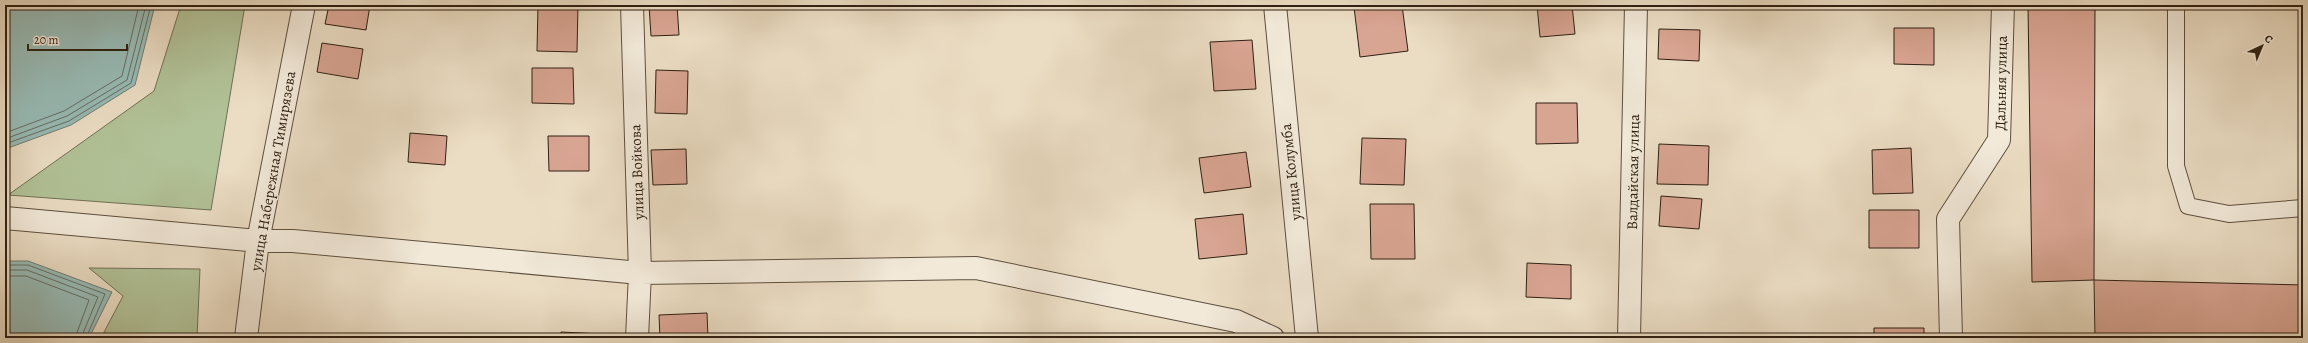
<svg xmlns="http://www.w3.org/2000/svg" width="2308" height="343" viewBox="0 0 2308 343" font-family="Alegreya,serif">
  <style>
    .green { fill: #b2c298; stroke: #707155 }
    .water { fill: #98bbb6; stroke: #6e7d74 }
    .lines { fill: none; stroke-linecap: round; stroke-linejoin: round }
    .shore { stroke: #646e64; stroke-width: 1 }
    .building { fill: #d9a593; stroke: #2f2012 }
    .lane-casing { stroke: #5e4f3e; stroke-width: 18 }
    .street-casing { stroke: #5e4f3e; stroke-width: 24 }
    .lane { stroke: #f2e9d9; stroke-width: 16 }
    .street { stroke: #f2e9d9; stroke-width: 22 }
    .labels { text-anchor: middle; dominant-baseline: central; stroke-width: 3; stroke-linejoin: round; paint-order: stroke }
    .street-label { font-size: 15px; fill: #2f2012; stroke: #f2e9d9 }
  </style>
  <rect width="100%" height="100%" fill="#ebddc4"/>
  <filter id="stains"><feTurbulence type="fractalNoise" baseFrequency=".005" numOctaves="4"/><feColorMatrix values="0 0 0 0 .2 0 0 0 0 .09 0 0 0 0 .02 0 0 0 .5 -.17"/></filter>
  <radialGradient id="worn" r=".72"><stop offset=".6" stop-color="#630" stop-opacity="0"/><stop offset="1" stop-color="#630" stop-opacity=".3"/></radialGradient>
  <path class="green" d="M181,5H245L211,210L8,195L154,91Z
    M89,268L200,269L197,338H101L123,296Z"/>
  <path class="water" d="M5,5H155L135,85L71,125L8,148L5,147Z
    M5,261H28L112,292L89,338H5Z"/>
  <g class="lines">
    <path class="shore" d="M5,133L64,111L122,76L139,5
      M5,139L67,116L127,80L146,5
      M5,144L69,121L131,83L151,5
      M5,265H28L105,294L86,338
      M5,270H27L98,297L81,338
      M5,276H26L89,300L75,338"/>
  </g>
  <path class="building" d="M329,5H370L366,30L325,24Z
    M538,5H578L577,52L537,51Z
    M649,5H677L679,35L651,36Z
    M1370,5H1402L1408,51L1360,57L1354,7Z
    M1537,5H1572L1575,34L1540,37Z
    M1654,5H1698V8L1654,7Z
    M2028,5H2095L2094,280L2032,282Z
    M1894,28H1934V65L1894,64Z
    M1659,29L1700,30L1699,61L1658,59Z
    M1252,40L1256,89L1214,91L1210,42Z
    M322,43L363,49L358,79L317,72Z
    M532,68H573L574,104L532,103Z
    M656,70L688,71L687,114L655,113Z
    M1536,103H1577L1578,143L1536,144Z
    M410,133L447,136L445,165L408,162Z
    M548,136H589V171H549Z
    M1362,138L1406,139L1404,185L1360,184Z
    M1659,144L1709,146L1708,185L1657,184Z
    M1911,148L1913,193L1873,194L1872,150Z
    M686,149L687,184L653,185L651,150Z
    M1246,152L1251,187L1204,193L1199,158Z
    M1661,196L1702,199L1699,229L1659,226Z
    M1370,204H1414L1415,259H1371Z
    M1869,210H1919V248H1869Z
    M1243,214L1247,254L1199,259L1195,219Z
    M1527,263L1571,265V299L1526,297Z
    M2094,280L2303,285V338H2095Z
    M707,313L708,338H660L659,315Z
    M1874,328H1924V338H1874Z
    M561,332L602,334V338H560Z"/>
  <g class="lines">
    <g class="lane-casing">
      <path id="lane" d="M2176,5V166L2188,206L2229,214L2303,208"/>
    </g>
    <g class="street-casing">
      <path id="street" d="M632,5L640,273L637,338
        M1275,5L1307,338
        M5,218L258,241H293L640,273L976,268L1236,321L1273,338
        M246,338L258,241L304,5
        M1629,338L1636,5
        M1951,338L1948,219L1999,140L2003,5"/>
    </g>
    <use href="#lane" class="lane"/>
    <use href="#street" class="street"/>
  </g>
  <g class="labels">
    <g class="street-label">
      <text transform="translate(2001 83) rotate(-89)">Дальняя улица</text>
      <text transform="translate(273 171) rotate(-80)">улица Набережная Тимирязева</text>
      <text transform="translate(637 172) rotate(-92)">улица Войкова</text>
      <text transform="translate(1291 172) rotate(-96)">улица Колумба</text>
      <text transform="translate(1633 172) rotate(-89)">Валдайская улица</text>
    </g>
  </g>
  <rect width="2308" height="343" fill="none" stroke="#ebddc4" stroke-width="20"/>
  <rect x="6" y="6" width="2296" height="331" fill="none" stroke="#2f2012" stroke-width="2"/>
  <rect x="10" y="10" width="2288" height="323" fill="none" stroke="#2f2012"/>
  <g transform="translate(2262 46) rotate(44)" stroke="#f2e9d9" stroke-width="3" paint-order="stroke">
  <path d="M0-3L7 15L0 10L-7 15Z" fill="#2f2012"/>
  <text y="-6" font-size="11" font-weight="bold" text-anchor="middle" fill="#2f2012">С</text>
  </g>
  <path d="M28 44v6h99v-6" fill="none" stroke="#2f2012" stroke-width="2"/>
  <text x="34" y="44" font-size="12" fill="#2f2012" stroke="#f2e9d9" stroke-width="3" paint-order="stroke">20 m</text>
  <rect width="100%" height="100%" filter="url(#stains)"/>
  <rect width="100%" height="100%" fill="url(#worn)"/>
</svg>
